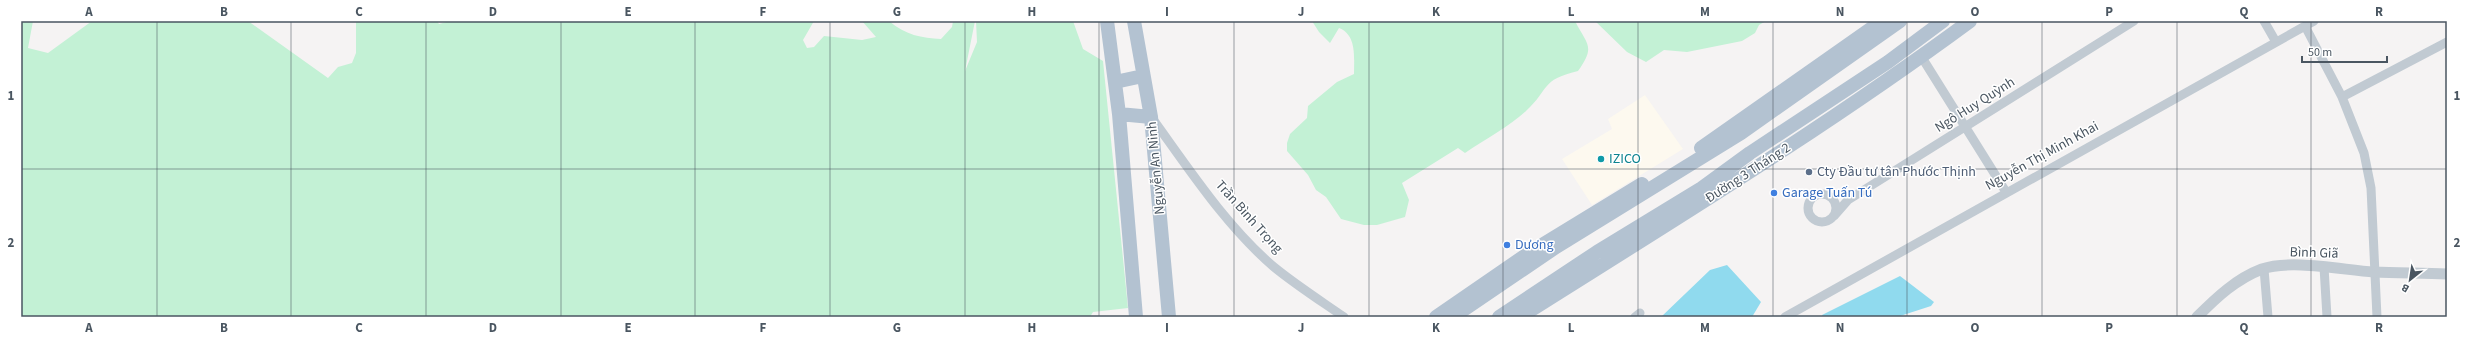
<svg xmlns="http://www.w3.org/2000/svg" width="2468" height="338" viewBox="0 0 2468 338" font-family="'Source Sans 3',sans-serif">
  <style>
    .commercial { fill: #fdf9ef }
    .green { fill: #c3f1d5 }
    .water { fill: #90daee }
    .lines { fill: none; stroke-linecap: round; stroke-linejoin: round }
    .minor { stroke: #c1cad2; stroke-width: 9 }
    .tertiary { stroke: #c1cad2; stroke-width: 11 }
    .primary { stroke: #b3c2d1; stroke-width: 14 }
    .grid { fill: none; stroke: #4a5661; stroke-width: 1; stroke-opacity: 0.55 }
    .culture-dot { fill: #0f9aa8; stroke: #fff; stroke-width: 1.5 }
    .service-dot { fill: #5c6f8a; stroke: #fff; stroke-width: 1.5 }
    .shop-dot { fill: #3f7fe0; stroke: #fff; stroke-width: 1.5 }
    .labels { text-anchor: middle; dominant-baseline: central; stroke-width: 3; stroke-linejoin: round; paint-order: stroke }
    .street-label { font-size: 14px; fill: #4a5661; stroke: #fff }
    .culture-label { font-size: 14px; fill: #0d838f; stroke: #fff; text-anchor: start }
    .service-label { font-size: 14px; fill: #4e5e75; stroke: #fff; text-anchor: start }
    .shop-label { font-size: 14px; fill: #366cbe; stroke: #fff; text-anchor: start }
    .neatline { fill: none; stroke: #4a5661; stroke-width: 1.5 }
    .grid-label { font-size: 13px; text-anchor: middle; font-weight: bold; fill: #4a5661 }
  </style>
  <rect width="100%" height="100%" fill="#f5f3f3"/>
  <path class="commercial" d="M1645,95L1683,149L1592,205L1562,159L1612,129L1608,119Z"/>
  <path class="green" d="M21,21H33L28,48L48,53L92,21H248L328,78L338,67L352,63L356,53V21H437L439,24L450,21H814L803,40L807,48L814,47L824,36L862,40L876,37L862,21H889C905,35 922,38 941,39L952,27L953,21H975L965,71L977,42L976,21H1073L1083,49L1103,61L1128,308L1093,312L1090,317H21Z
    M1312,21H1575C1587,45 1596,46 1578,71C1540,80 1550,89 1526,111C1510,126 1484,140 1465,153L1458,148L1402,183L1409,200L1405,217L1377,225H1364L1341,219L1326,197L1316,190L1308,175L1287,151V143L1290,134L1307,118L1308,106L1337,82L1354,74C1354,57 1357,35 1339,28L1330,43L1319,32Z
    M1595,21H1766L1759,25L1755,33L1742,41L1687,52L1664,50L1646,62L1627,52Z"/>
  <path class="water" d="M1727,265L1761,302L1752,317H1661L1710,270Z
    M1900,276L1934,302L1931,306L1897,317H1823L1822,315Z"/>
  <g class="lines">
    <path class="minor" d="M2264,21L2276,42
      M2305,26L2342,97L2364,153L2371,188L2377,317
      M1921,56L2006,192
      M2342,97L2447,42
      M1152,118C1189,169 1226,226 1274,267C1296,285 1321,301 1344,317
      M1808 208a14 14 0 1 1 28 0a14 14 0 1 1-28 0Z
      M1834,216L1848,200L2134,21
      M2324,267L2327,317
      M2264,269L2268,317
      M1635,317L1640,313
      M1785,317L2314,21"/>
    <path class="tertiary" d="M2197,317C2217,297 2236,279 2262,269C2291,259 2343,270 2374,272C2398,273 2423,273 2447,274"/>
    <path class="primary" d="M1107,21L1119,114L1136,317
      M1134,21L1151,117L1169,317
      M1115,82L1143,76
      M1119,114L1151,117
      M1701,148L1882,21
      M1436,317L1529,253L1642,184
      M1453,317L1556,247L1741,133L1900,21
      M1499,317L1597,252L1702,188L1750,153L1888,62L1943,21
      M1520,317C1672,221 1825,128 1970,21"/>
  </g>
  <path class="grid" d="M157,21V317M291,21V317M426,21V317M561,21V317M695,21V317M830,21V317M965,21V317M1099,21V317M1234,21V317M1369,21V317M1503,21V317M1638,21V317M1773,21V317M1907,21V317M2042,21V317M2177,21V317M2311,21V317M21,169H2447"/>
  <circle class="culture-dot" cx="1601" cy="159" r="4"/>
  <circle class="service-dot" cx="1809" cy="172" r="4"/>
  <g class="shop-dot">
    <circle cx="1774" cy="193" r="4"/>
    <circle cx="1507" cy="245" r="4"/>
  </g>
  <g class="labels">
    <g class="street-label">
      <text transform="translate(1975 105) rotate(-32)">Ngô Huy Quỳnh</text>
      <text transform="translate(2042 156) rotate(-29)">Nguyễn Thị Minh Khai</text>
      <text transform="translate(1156 168) rotate(-95)">Nguyễn An Ninh</text>
      <text transform="translate(1748 173) rotate(-33)">Đường 3 Tháng 2</text>
      <text transform="translate(1249 217) rotate(48)">Trần Bình Trọng</text>
      <text transform="translate(2314 253) rotate(2)">Bình Giã</text>
    </g>
    <g class="culture-label">
      <text x="1609" y="159">IZICO</text>
    </g>
    <g class="service-label">
      <text x="1817" y="172">Cty Đầu tư tân Phước Thịnh</text>
    </g>
    <g class="shop-label">
      <text x="1782" y="193">Garage Tuấn Tú</text>
      <text x="1515" y="245">Dương</text>
    </g>
  </g>
  <rect width="2468" height="338" fill="none" stroke="#ffffff" stroke-width="44"/>
  <g transform="translate(2410 280) rotate(210)" stroke="#ffffff" stroke-width="3" paint-order="stroke">
  <path d="M0-3L7 15L0 10L-7 15Z" fill="#4a5661"/>
  <text y="-6" font-size="11" font-weight="bold" text-anchor="middle" fill="#4a5661">B</text>
  </g>
  <path d="M2302 56v6h85v-6" fill="none" stroke="#4a5661" stroke-width="2"/>
  <text x="2308" y="56" font-size="12" fill="#4a5661" stroke="#ffffff" stroke-width="3" paint-order="stroke">50 m</text>
  <rect x="22" y="22" width="2424" height="294" class="neatline"/>
  <g class="grid-label">
    <text x="89" y="16">A</text>
    <text x="224" y="16">B</text>
    <text x="359" y="16">C</text>
    <text x="493" y="16">D</text>
    <text x="628" y="16">E</text>
    <text x="763" y="16">F</text>
    <text x="897" y="16">G</text>
    <text x="1032" y="16">H</text>
    <text x="1167" y="16">I</text>
    <text x="1301" y="16">J</text>
    <text x="1436" y="16">K</text>
    <text x="1571" y="16">L</text>
    <text x="1705" y="16">M</text>
    <text x="1840" y="16">N</text>
    <text x="1975" y="16">O</text>
    <text x="2109" y="16">P</text>
    <text x="2244" y="16">Q</text>
    <text x="2379" y="16">R</text>
    <text x="11" y="100">1</text>
    <text x="2457" y="100">1</text>
    <text x="11" y="247">2</text>
    <text x="2457" y="247">2</text>
    <text x="89" y="332">A</text>
    <text x="224" y="332">B</text>
    <text x="359" y="332">C</text>
    <text x="493" y="332">D</text>
    <text x="628" y="332">E</text>
    <text x="763" y="332">F</text>
    <text x="897" y="332">G</text>
    <text x="1032" y="332">H</text>
    <text x="1167" y="332">I</text>
    <text x="1301" y="332">J</text>
    <text x="1436" y="332">K</text>
    <text x="1571" y="332">L</text>
    <text x="1705" y="332">M</text>
    <text x="1840" y="332">N</text>
    <text x="1975" y="332">O</text>
    <text x="2109" y="332">P</text>
    <text x="2244" y="332">Q</text>
    <text x="2379" y="332">R</text>
  </g>
</svg>
